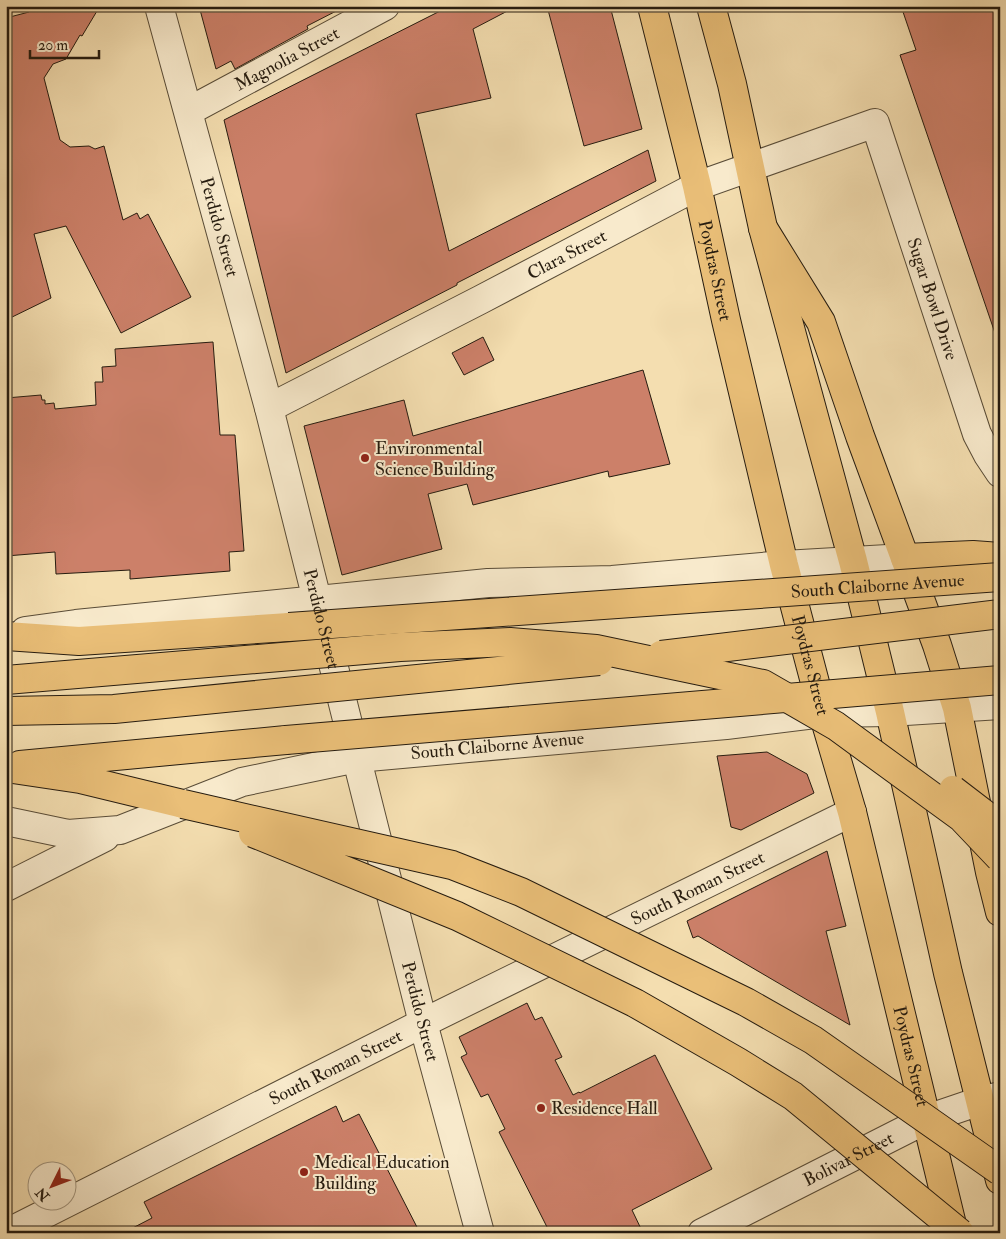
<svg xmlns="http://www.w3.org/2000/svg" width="1006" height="1239" viewBox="0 0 1006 1239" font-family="'IM FELL Double Pica',serif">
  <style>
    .building { fill: #cc8069; stroke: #251b0f }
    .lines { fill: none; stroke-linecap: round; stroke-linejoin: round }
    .minor-casing { stroke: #594c37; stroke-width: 30 }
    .major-casing { stroke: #251b0f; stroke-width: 30 }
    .highway-casing { stroke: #251b0f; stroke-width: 30 }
    .minor { stroke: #f8eacc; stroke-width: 28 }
    .major { stroke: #eabf78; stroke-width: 28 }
    .highway { stroke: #eabf78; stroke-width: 28 }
    .major-bridge-casing { stroke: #251b0f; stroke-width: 30; stroke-linecap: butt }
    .highway-bridge-casing { stroke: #251b0f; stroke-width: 30; stroke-linecap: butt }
    .major-bridge { stroke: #eabf78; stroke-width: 28 }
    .highway-bridge { stroke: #eabf78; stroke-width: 28 }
    .poi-dot { fill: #8f2418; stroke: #f8eacc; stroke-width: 2 }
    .labels { text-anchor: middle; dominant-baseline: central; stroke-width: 4; stroke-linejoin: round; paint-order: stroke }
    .street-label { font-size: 18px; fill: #251b0f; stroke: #f8eacc }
    .poi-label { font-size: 18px; fill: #251b0f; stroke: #f8eacc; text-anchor: start }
  </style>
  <rect width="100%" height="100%" fill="#f4deb0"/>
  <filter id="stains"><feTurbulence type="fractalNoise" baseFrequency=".004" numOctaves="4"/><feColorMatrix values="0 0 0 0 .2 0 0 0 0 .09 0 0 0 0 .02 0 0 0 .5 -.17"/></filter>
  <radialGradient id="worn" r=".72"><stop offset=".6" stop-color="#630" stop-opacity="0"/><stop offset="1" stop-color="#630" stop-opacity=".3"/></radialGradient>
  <path class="building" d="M26,6H100L82,36L80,35L66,59L53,64L44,78L60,140L70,147L89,146L95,149L104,146L123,220L137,213L140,219L148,214L191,297L121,333L66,226L34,234L51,298L6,320V18L29,12Z
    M199,6H346L307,26L308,29L235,69L231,61L216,69Z
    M450,6H517L473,29L491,98L416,114L449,251L648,150L656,181L457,283V285L286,373L224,120Z
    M547,6H610L642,129L584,146Z
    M901,6H1000V339H997L900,55L916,50Z
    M483,337L494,360L464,375L452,353Z
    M213,342L220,435H235L244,551L229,552L230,571L130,579V570L56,574L55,552L6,556V398L41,395L42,400H45V404L54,403L55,409L96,405L95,382H103L102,367L116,366L115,349Z
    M643,370L670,464L609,477L608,471L473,505L467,484L428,494L442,549L342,575L304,426L404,400L413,436Z
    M767,752L807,774L814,793L741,830L731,827L717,756Z
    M827,851L846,926L826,931L850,1025L698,936L693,938L687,921Z
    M527,1003L535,1020L542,1017L562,1057L555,1060L573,1095L579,1092L580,1093L655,1055L712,1169L632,1210L643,1233H550L499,1132L505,1129L488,1094L481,1097L461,1057L467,1054L459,1037Z
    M336,1106L343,1122L359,1114L420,1233H123L152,1218L144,1202Z"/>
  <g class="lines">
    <g class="minor-casing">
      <g id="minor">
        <path id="s1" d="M159,6L269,408L423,1023L480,1233"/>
        <path id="s2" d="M189,111L385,6"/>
        <path id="s3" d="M269,408L480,300L697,186L875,123L977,434L988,455L1000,473"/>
        <path d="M25,631L76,624L488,583L612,580L784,565L905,558"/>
        <path id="s4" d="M6,821L68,834L120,830L242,782L357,758L726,725L823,713L890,712L1000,705"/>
        <path d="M6,887L105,837"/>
        <path id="s5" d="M7,1233L423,1023L852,812"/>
        <path id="s6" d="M702,1233L927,1119L980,1101L1000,1096"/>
      </g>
    </g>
    <g class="major-casing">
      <g id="major">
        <path id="s7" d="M652,6L697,186L726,320L784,565L823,713L852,812L954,1233"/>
        <path d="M711,6L732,84L763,228L853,561L890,712L948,973L1000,1180"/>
        <path d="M905,558L973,555L1000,557"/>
        <path d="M6,636L79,641L289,627"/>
        <path d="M20,765L286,740"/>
      </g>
    </g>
    <g class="highway-casing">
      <path id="highway" d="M763,228L821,322L860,436L937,645L957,708L990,872L1000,912
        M6,768L80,779L183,804"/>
    </g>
    <use href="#minor" class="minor"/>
    <use href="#major" class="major"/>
    <use href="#highway" class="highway"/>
    <g class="major-bridge-casing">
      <g id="major-bridge">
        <path id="s8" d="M289,627L1000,577"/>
        <path d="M286,740L1000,680"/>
      </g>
    </g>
    <g class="highway-bridge-casing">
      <path id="highway-bridge" d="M661,655L1000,614
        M6,680L400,647L510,642L596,649L763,684L836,726L962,818L1000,858
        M6,711L114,709L599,661
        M953,790L1000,826
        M183,804L452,865L521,892L746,1002L813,1040L1000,1171
        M253,833L457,916L635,1003L738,1062L793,1096L960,1233"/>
    </g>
    <use href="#major-bridge" class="major-bridge"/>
    <use href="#highway-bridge" class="highway-bridge"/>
  </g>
  <g class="poi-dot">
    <circle cx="365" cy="458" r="5"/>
    <circle cx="541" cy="1108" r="5"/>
    <circle cx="304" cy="1172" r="5"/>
  </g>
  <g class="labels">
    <g class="street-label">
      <text stroke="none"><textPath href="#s2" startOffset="111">Magnolia Street</textPath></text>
      <text stroke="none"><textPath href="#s1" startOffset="229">Perdido Street</textPath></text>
      <text stroke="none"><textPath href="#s3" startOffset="335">Clara Street</textPath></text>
      <text stroke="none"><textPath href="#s7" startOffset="272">Poydras Street</textPath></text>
      <text stroke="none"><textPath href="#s3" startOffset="856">Sugar Bowl Drive</textPath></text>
      <text stroke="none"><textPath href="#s8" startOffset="590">South Claiborne Avenue</textPath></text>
      <text stroke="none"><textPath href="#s1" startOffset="634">Perdido Street</textPath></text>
      <text stroke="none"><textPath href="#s7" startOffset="678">Poydras Street</textPath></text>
      <text stroke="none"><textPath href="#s4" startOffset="505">South Claiborne Avenue</textPath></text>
      <text stroke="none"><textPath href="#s5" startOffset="772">South Roman Street</textPath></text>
      <text stroke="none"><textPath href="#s1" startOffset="1039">Perdido Street</textPath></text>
      <text stroke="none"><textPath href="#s7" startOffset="1082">Poydras Street</textPath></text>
      <text stroke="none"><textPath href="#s5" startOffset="368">South Roman Street</textPath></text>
      <text stroke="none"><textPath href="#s6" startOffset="164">Bolivar Street</textPath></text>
    </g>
    <g class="poi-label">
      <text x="375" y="448">Environmental<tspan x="375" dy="21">Science Building</tspan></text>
      <text x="551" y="1108">Residence Hall</text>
      <text x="314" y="1162">Medical Education<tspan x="314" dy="21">Building</tspan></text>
    </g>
  </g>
  <rect width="1006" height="1239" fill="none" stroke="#f4deb0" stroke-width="25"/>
  <rect x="8" y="8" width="991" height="1224" fill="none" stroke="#251b0f" stroke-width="2.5"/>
  <rect x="12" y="12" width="981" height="1214" fill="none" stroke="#251b0f"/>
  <g transform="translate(52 1186) rotate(228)"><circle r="24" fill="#f8eacc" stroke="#a49780"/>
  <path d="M0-4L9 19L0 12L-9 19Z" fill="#8f2418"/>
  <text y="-8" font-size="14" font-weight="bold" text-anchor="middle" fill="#251b0f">N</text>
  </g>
  <path d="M30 50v8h69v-8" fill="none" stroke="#251b0f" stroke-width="2.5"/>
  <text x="38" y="50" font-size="15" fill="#251b0f" stroke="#f8eacc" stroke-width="4" paint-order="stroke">20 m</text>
  <rect width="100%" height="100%" filter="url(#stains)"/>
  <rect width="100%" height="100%" fill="url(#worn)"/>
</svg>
